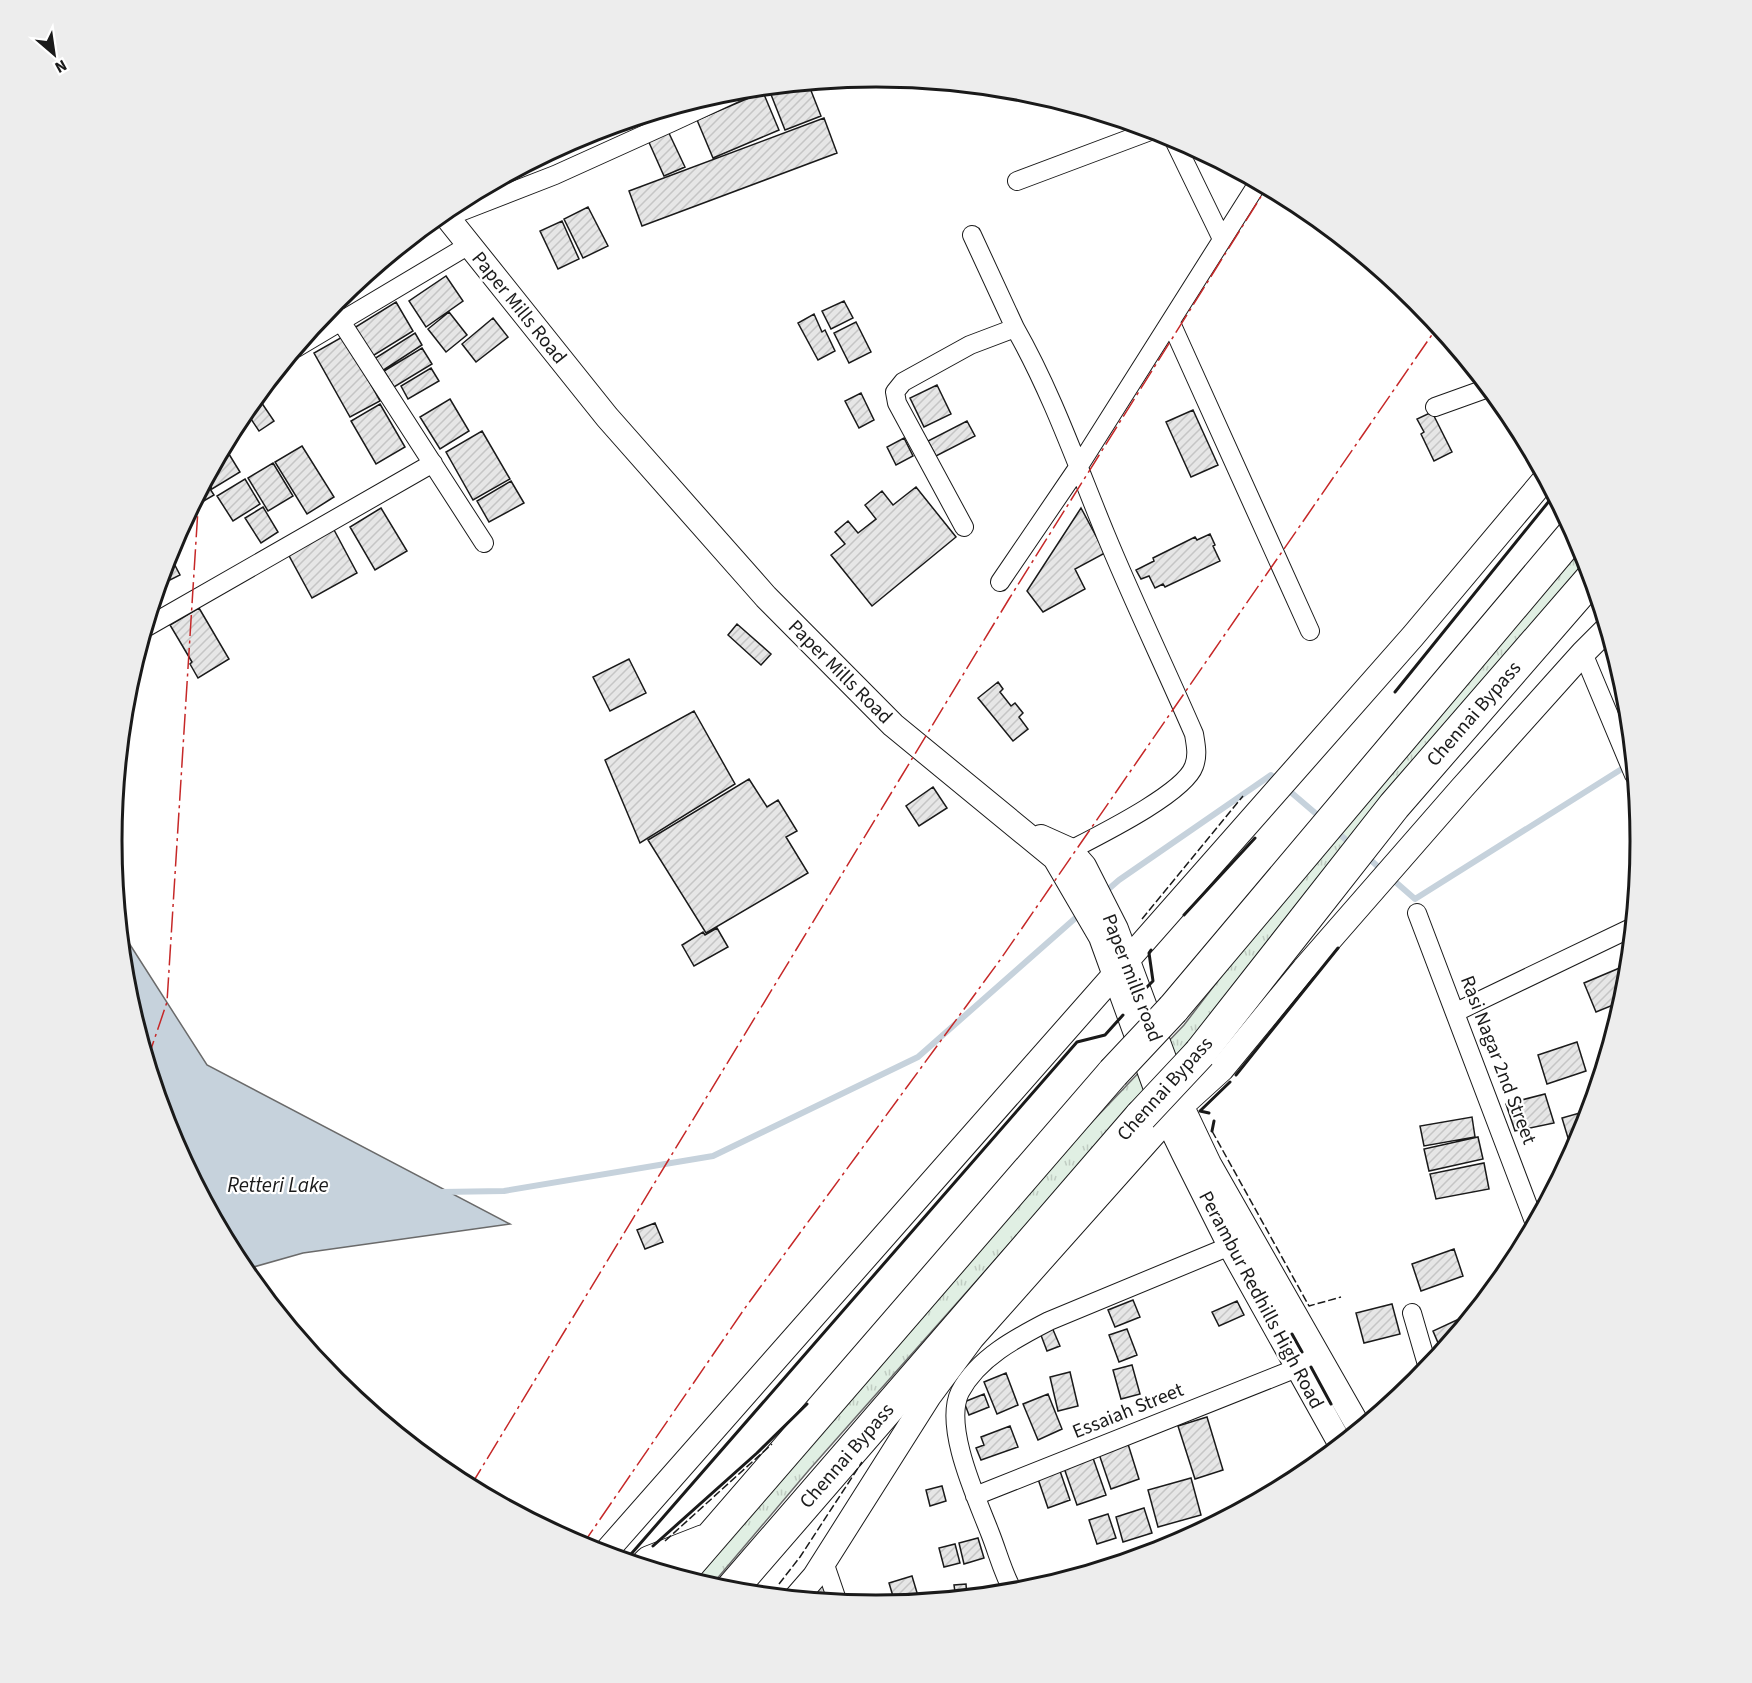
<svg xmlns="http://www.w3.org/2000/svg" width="1752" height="1683" viewBox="0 0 1752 1683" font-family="'Source Sans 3',sans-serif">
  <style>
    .grass { fill: url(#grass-tufts); stroke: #6a6a6a; stroke-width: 1.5 }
    .water { fill: #c6d2dc; stroke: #6a6a6a; stroke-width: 1.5 }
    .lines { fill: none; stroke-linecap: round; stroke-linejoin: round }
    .stream { stroke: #c6d2dc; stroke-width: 6 }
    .building { fill: url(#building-hatch); stroke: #1a1a1a; stroke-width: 1.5 }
    .street-casing { stroke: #1a1a1a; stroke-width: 20 }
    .secondary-casing { stroke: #1a1a1a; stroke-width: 26 }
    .highway-casing { stroke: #1a1a1a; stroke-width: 34 }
    .street { stroke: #fff; stroke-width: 18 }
    .secondary { stroke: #fff; stroke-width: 24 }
    .highway { stroke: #fff; stroke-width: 32 }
    .highway-bridge-casing { stroke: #1a1a1a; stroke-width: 34; stroke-linecap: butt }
    .highway-bridge { stroke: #fff; stroke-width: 32 }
    .fence { stroke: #1a1a1a; stroke-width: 1.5; stroke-dasharray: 8 3; stroke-linecap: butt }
    .wall { stroke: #1a1a1a; stroke-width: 3 }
    .power { stroke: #c62828; stroke-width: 1.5; stroke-dasharray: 21 4.5 3 4.5; stroke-linecap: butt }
    .labels { text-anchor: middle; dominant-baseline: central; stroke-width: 4.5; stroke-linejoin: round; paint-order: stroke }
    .street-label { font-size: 20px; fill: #1a1a1a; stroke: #fff }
    .water-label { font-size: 21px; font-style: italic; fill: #1a1a1a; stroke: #fff }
    .rim { fill: none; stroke: #1a1a1a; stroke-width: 3 }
  </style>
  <defs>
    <pattern id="grass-tufts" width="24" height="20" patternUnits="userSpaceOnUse" patternTransform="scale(1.5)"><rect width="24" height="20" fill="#e0efe3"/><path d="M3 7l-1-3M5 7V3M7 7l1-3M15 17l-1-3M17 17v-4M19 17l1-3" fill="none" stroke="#c0ccc2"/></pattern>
    <pattern id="building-hatch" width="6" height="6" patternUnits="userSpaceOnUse" patternTransform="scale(1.5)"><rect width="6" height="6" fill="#e6e6e6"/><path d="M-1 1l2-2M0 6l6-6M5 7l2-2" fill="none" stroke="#c5c5c5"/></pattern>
  </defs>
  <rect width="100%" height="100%" fill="#fff"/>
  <path class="grass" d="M1578,540L1588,567L1196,1033L809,1470L710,1587L694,1582L797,1460L934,1304L1031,1186L1184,1025L1327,838Z"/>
  <path class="water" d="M120,929L207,1065L510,1224L303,1253L243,1270L169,1134L126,990Z"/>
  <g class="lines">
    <path class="stream" d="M1286,788L1321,818
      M1336,831L1353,846
      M1366,856L1383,871
      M1391,878L1415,899L1628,765
      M1104,893L1119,880L1271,775L1278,781
      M441,1192L504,1191L713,1156L918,1057L1080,914"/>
  </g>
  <path class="building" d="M808,83L821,116L785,130L768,87Z
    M763,92L779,130L713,158L697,120Z
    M824,118L837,153L642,226L629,191Z
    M667,129L685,167L664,176L647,138Z
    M588,207L608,246L583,258L564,219Z
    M562,221L579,259L558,269L540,231Z
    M446,276L463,301L426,327L409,301Z
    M844,301L853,318L831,329L822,311Z
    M396,302L413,331L371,357L354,328Z
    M449,312L467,335L446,352L428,329Z
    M814,314L822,332L825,330L835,351L818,360L798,323Z
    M493,318L508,337L476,362L462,344Z
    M856,322L871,352L849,363L834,333Z
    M415,333L422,345L382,371L374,359Z
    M344,336L380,401L350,417L314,353Z
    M422,348L432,364L394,387L384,371Z
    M431,368L439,381L408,399L401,386Z
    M937,385L951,414L924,427L910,398Z
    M861,393L874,420L859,428L845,401Z
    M257,396L274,421L259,431L245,410Z
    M450,399L469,431L440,449L420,417Z
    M380,404L405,447L376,464L351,421Z
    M1193,410L1218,465L1191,477L1166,422Z
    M1432,412L1452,452L1434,461L1421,434L1424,432L1417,419Z
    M967,421L975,436L936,456L928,441Z
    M482,431L510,479L473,500L446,452Z
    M904,438L913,456L896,465L887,447Z
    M224,446L240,472L212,489L206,480Z
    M302,446L334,497L307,514L275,462Z
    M273,463L293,496L268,511L248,478Z
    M245,479L260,504L233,521L217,496Z
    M205,481L214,495L190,509Z
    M511,481L524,503L489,522L477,501Z
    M916,487L956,537L872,606L831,555L845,544L835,532L848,521L858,533L876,519L865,505L882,491L893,505Z
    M263,507L278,532L261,543L245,518Z
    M381,508L407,551L375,570L350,527Z
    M1081,508L1105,553L1075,569L1085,589L1043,612L1027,591Z
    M333,528L357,573L312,598L287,552Z
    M1210,534L1215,545L1213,546L1220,561L1165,587L1163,584L1155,588L1149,576L1141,579L1136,570L1154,561L1153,558L1195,537L1197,540Z
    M169,554L180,575L162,584L160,580L167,556Z
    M199,608L229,659L198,678L190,664L192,662L170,625Z
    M737,624L771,654L761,665L728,635Z
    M629,659L646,693L610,711L593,677Z
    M998,682L1003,689L1000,692L1011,706L1015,703L1023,713L1019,717L1028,729L1013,741L978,698Z
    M694,711L735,784L640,843L605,760Z
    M749,779L767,807L778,800L797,831L786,837L808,873L706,933L648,840Z
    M933,787L947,808L919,826L906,806Z
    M717,928L728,947L694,966L682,945L703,932L705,935Z
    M1629,964L1626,991L1623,1001L1596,1012L1584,983Z
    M1577,1042L1586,1071L1547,1084L1538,1055Z
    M1545,1094L1554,1123L1515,1131L1506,1104Z
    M1590,1110L1583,1135L1576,1147L1571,1148L1562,1118Z
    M1472,1117L1475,1137L1424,1146L1420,1126Z
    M1478,1137L1483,1159L1429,1171L1424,1149Z
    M1484,1163L1489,1189L1436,1199L1430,1174Z
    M655,1223L663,1242L645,1249L637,1230Z
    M1454,1249L1463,1276L1421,1291L1412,1264Z
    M1133,1300L1140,1317L1115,1327L1108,1310Z
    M1237,1301L1244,1315L1219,1326L1212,1312Z
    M1392,1304L1400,1334L1364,1343L1356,1313Z
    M1474,1312H1475L1442,1352L1433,1331Z
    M1051,1325L1060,1346L1047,1351L1039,1330Z
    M1127,1329L1137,1355L1119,1362L1109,1335Z
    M1132,1365L1140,1394L1121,1399L1113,1370Z
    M1070,1372L1078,1406L1058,1411L1050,1377Z
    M1006,1373L1018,1405L997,1414L984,1382Z
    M984,1394L989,1407L969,1415L964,1402Z
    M1048,1394L1062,1429L1038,1440L1023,1404Z
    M1207,1417L1223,1470L1195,1479L1178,1426Z
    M1010,1426L1018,1447L981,1460L976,1448L984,1445L981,1437Z
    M1128,1444L1139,1479L1111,1489L1099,1454Z
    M1093,1458L1106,1495L1077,1505L1064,1468Z
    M1060,1471L1070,1500L1048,1508L1038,1479Z
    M1191,1478L1201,1515L1158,1527L1148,1490Z
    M942,1486L946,1501L930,1506L926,1490Z
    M1144,1508L1152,1533L1123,1542L1116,1517Z
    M1108,1514L1116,1538L1097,1544L1089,1520Z
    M978,1538L984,1558L964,1564L959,1543Z
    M955,1544L960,1563L944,1567L939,1548Z
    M912,1576L918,1596L895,1603L889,1583Z
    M825,1578L832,1597L821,1601H816L810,1584Z
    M966,1584L967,1598L956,1599L954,1585Z"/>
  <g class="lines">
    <g class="street-casing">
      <path id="street" d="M664,110L670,123L741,90
        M1172,136L1222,239
        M1017,181L1153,130
        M447,217L555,175L670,123
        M972,235L1015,328
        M331,306L484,543
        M1171,323L1310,631
        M296,348L469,245
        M1435,407L1488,388
        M964,527L897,403L895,392L903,382L970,345L1015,328C1052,393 1077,465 1105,533C1133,601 1165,667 1194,734C1196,746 1198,755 1194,766C1184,795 1089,840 1059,856
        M1000,582L1079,466L1258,183
        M145,628L433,463
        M1583,653L1634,775
        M1417,913L1535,1224
        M1456,1012L1633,927
        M1412,1313L1428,1368
        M975,1496L1297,1368
        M824,1562L838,1603
        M1014,1593C1003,1574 998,1553 990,1533C977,1499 943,1427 960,1392C978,1358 1016,1338 1049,1321L1230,1246"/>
    </g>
    <g class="secondary-casing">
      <path id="secondary" d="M443,212L607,417L766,597L893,725L1055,858L1101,937L1167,1119L1184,1154L1230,1246L1341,1445
        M1041,837L1070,850L1084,866L1116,929L1182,1107L1209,1164L1360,1429
        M604,1554L1413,636L1545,479
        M795,1599L815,1576L929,1396L972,1338L1167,1119L1222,1069L1304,969L1462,788L1583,653L1607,629"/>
    </g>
    <g class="highway-casing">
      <path id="highway" d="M1173,1009L1574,533
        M1200,1053L1394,806L1592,578
        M645,1567L650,1562L704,1541
        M677,1577L1113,1073
        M729,1592L1141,1116"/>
    </g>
    <use href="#street" class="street"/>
    <use href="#secondary" class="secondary"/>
    <use href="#highway" class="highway"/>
    <g class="highway-bridge-casing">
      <path id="highway-bridge" d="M1113,1073L1173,1009
        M1141,1116L1200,1053"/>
    </g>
    <use href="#highway-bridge" class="highway-bridge"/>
    <path class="fence" d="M1142,919L1243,796
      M1212,1131L1309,1306L1341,1297
      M665,1541L772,1444
      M779,1584L800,1557L862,1462"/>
    <path class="wall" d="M1395,692L1554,495
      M1184,915L1255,838
      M1146,988L1153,981L1149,953L1151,950
      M1236,1075L1338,948
      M1209,1113L1200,1111L1230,1082
      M1212,1131L1214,1121
      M1292,1334L1302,1352
      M1311,1367L1331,1404
      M653,1546L757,1453L807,1404
      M625,1561L1077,1042L1105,1035L1123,1015"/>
    <path class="power" d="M147,1061L167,1002L199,493
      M470,1487L1009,599L1267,187
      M581,1547L745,1308L1000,960L1438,326"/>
  </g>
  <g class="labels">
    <g class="street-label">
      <text transform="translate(519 308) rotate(51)">Paper Mills Road</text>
      <text transform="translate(840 672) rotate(45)">Paper Mills Road</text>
      <text transform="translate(1474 714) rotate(-49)">Chennai Bypass</text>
      <text transform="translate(1132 978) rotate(69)">Paper mills road</text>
      <text transform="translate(1498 1060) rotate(69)">Rasi Nagar 2nd Street</text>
      <text transform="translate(1165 1089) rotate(-48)">Chennai Bypass</text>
      <text transform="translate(1261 1300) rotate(62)">Perambur Redhills High Road</text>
      <text transform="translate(1128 1411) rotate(-22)">Essaiah Street</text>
      <text transform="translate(847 1456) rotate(-49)">Chennai Bypass</text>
    </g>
    <g class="water-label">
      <text x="278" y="1185">Retteri Lake</text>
    </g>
  </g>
  <path d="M0 0H1752V1683H0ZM122 841a754 754 0 1 1 1508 0a754 754 0 1 1-1508 0Z" fill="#ededed" fill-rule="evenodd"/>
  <path class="rim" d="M122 841a754 754 0 1 1 1508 0a754 754 0 1 1-1508 0Z"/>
  <g transform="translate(54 54) rotate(151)" stroke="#ffffff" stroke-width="4.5" paint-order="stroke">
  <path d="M0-4.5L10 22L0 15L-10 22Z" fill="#1a1a1a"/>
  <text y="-9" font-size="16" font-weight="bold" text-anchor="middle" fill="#1a1a1a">N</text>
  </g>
</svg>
